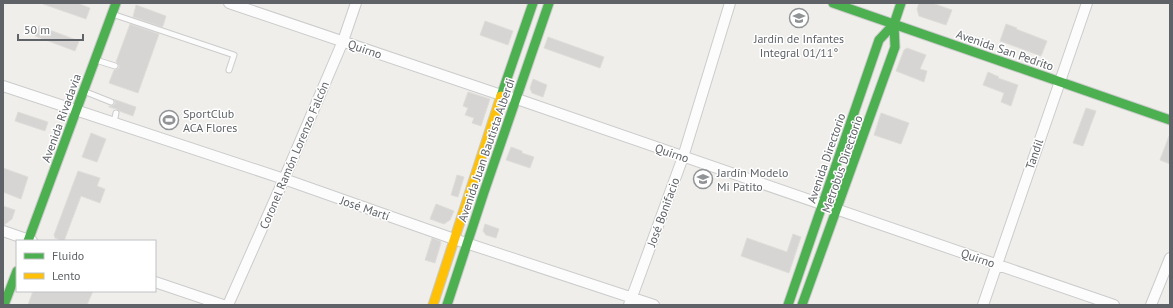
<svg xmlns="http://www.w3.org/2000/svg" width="1173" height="308" viewBox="0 0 1173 308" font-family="'PT Sans',sans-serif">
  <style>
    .building { fill: #d6d5d3; stroke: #deddd9 }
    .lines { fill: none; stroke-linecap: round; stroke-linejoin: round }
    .lane-casing { stroke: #cbcccc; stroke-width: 7 }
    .street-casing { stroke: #cbcccc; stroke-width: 12 }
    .fast-casing { stroke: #cacacb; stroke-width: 11 }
    .slow-casing { stroke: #cacacb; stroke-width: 11 }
    .lane { stroke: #fdfcfc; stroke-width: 5 }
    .street { stroke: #fdfcfc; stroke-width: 10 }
    .fast { stroke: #4caf50; stroke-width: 9 }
    .slow { stroke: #ffc107; stroke-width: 9 }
    .labels { text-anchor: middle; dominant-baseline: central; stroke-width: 3; stroke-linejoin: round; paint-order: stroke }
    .poi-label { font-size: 12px; fill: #5f6368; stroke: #fff; text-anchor: start }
    .street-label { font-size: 12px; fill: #5f6368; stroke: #fff }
  </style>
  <rect width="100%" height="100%" fill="#efeeea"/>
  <path class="building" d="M43,3H77L90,8L86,19L43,4Z
    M919,3H932L952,10L946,25L919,16L917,9Z
    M136,5L166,16L163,26L162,27L133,17Z
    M485,21L513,31L508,45L480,35Z
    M130,24L159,34L138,93L109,83L114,70H116L119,68V65L116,62Z
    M1006,24L1017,28L1016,29L1047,41L1041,56L1000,41Z
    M39,26L79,41L75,51L35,36Z
    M548,37L604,57L600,68L544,48Z
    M907,48L926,55L920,69L927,71L924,82L896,71L904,50Z
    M988,72L999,77L998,78L1018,85L1011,106L1001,102L1004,93L983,85Z
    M533,79L547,85L543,97L532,93L530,88Z
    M468,92L490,99L481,126L472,123L474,118L465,115L468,108L463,106Z
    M113,99L136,107L133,116L119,111L117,109L109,107V106H112L115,104V101Z
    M1086,108L1096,111L1083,146L1073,143Z
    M18,112L48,122L45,131L15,121Z
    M881,113L909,123L901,144L874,135Z
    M91,133L106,139L97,162L82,157Z
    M1169,136H1170V164L1160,160Z
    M511,147L522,151V153L534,157L530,168L506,160Z
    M3,168L28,177L21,199L3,192Z
    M78,171L100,178L97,186L105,189L100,203L81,196L64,241L55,238L54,235Z
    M457,175L464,177L458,197L451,195Z
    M436,204L454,211L450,220L444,224L430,219Z
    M3,206L15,210L12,219L4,225Z
    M485,224L499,229L496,238L486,235L483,231Z
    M793,234L801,237L789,273L741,256L747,238L787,252Z
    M432,238L440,241L441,243L435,263L425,260Z
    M33,291H93L87,305H28Z"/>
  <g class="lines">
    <g class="lane-casing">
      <path id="lane" d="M115,15L234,55L229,70
        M96,60L115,66
        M86,92L111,102
        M114,122L116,113"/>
    </g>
    <g class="street-casing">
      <path id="street" d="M229,3L501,95L517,99L1114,305
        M3,86L284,179L454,239L654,305
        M3,231L32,241
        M155,282L223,305
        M228,305L284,179L343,41L356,3
        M629,305L683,157L730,3
        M983,305L1087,3
        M1151,305L1170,258"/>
    </g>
    <g class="fast-casing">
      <path id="fast" d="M833,3L1170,120
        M501,96L533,3
        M28,241L116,3
        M4,305L17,271
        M447,305L484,192L549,3
        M788,305L879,40L894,24L901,3
        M802,305L895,47L894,24"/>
    </g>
    <g class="slow-casing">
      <path id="slow" d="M433,305L501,96"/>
    </g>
    <use href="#lane" class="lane"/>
    <use href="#street" class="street"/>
    <use href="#fast" class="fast"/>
    <use href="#slow" class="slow"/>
  </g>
  <defs>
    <g id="school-ring" transform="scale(1)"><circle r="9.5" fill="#fff" stroke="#919496" stroke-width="1.5"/><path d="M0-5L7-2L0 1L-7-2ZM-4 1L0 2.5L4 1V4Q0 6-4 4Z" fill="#919496"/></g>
    <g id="stadium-ring" transform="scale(1)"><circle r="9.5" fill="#fff" stroke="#919496" stroke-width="1.5"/><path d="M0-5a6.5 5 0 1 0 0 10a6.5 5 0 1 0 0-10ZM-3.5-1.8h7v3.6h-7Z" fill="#919496"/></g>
  </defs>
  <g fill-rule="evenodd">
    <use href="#school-ring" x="799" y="18"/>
    <use href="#stadium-ring" x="169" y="120"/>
    <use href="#school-ring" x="703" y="179"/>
  </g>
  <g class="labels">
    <g class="poi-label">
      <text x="799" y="38" text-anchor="middle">Jardín de Infantes<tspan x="799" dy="14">Integral 01/11°</tspan></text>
      <text x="183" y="113">SportClub<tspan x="183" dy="14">ACA Flores</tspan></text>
      <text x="717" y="172">Jardín Modelo<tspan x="717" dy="14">Mi Patito</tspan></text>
    </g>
    <g class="street-label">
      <text transform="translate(365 49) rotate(19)">Quirno</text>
      <text transform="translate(1005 50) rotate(19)">Avenida San Pedrito</text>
      <text transform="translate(61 118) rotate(-70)">Avenida Rivadavia</text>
      <text transform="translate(486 150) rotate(-71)">Avenida Juan Bautista Alberdi</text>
      <text transform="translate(672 153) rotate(19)">Quirno</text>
      <text transform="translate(1034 154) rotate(-71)">Tandil</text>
      <text transform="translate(294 155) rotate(-67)">Coronel Ramón Lorenzo Falcón</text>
      <text transform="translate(826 158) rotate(-71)">Avenida Directorio</text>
      <text transform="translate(842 164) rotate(-71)">Metrobús Directorio</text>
      <text transform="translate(365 208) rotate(19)">José Martí</text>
      <text transform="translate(663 212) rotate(-70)">José Bonifacio</text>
      <text transform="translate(978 258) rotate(19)">Quirno</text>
    </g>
  </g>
  <rect width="1173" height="308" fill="none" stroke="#5f6368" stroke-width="8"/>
  <rect x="16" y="240" width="140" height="52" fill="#ffffff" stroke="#bfc1c3"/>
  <rect x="24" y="253" width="20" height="6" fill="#4caf50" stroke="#bfc1c3"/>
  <text x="52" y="260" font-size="12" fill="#5f6368">Fluido</text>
  <rect x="24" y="273" width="20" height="6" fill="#ffc107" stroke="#bfc1c3"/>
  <text x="52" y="280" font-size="12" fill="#5f6368">Lento</text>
  <path d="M18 34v6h65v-6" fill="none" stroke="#5f6368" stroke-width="2"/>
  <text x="24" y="34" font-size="12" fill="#5f6368" stroke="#ffffff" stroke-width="3" paint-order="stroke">50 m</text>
</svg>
